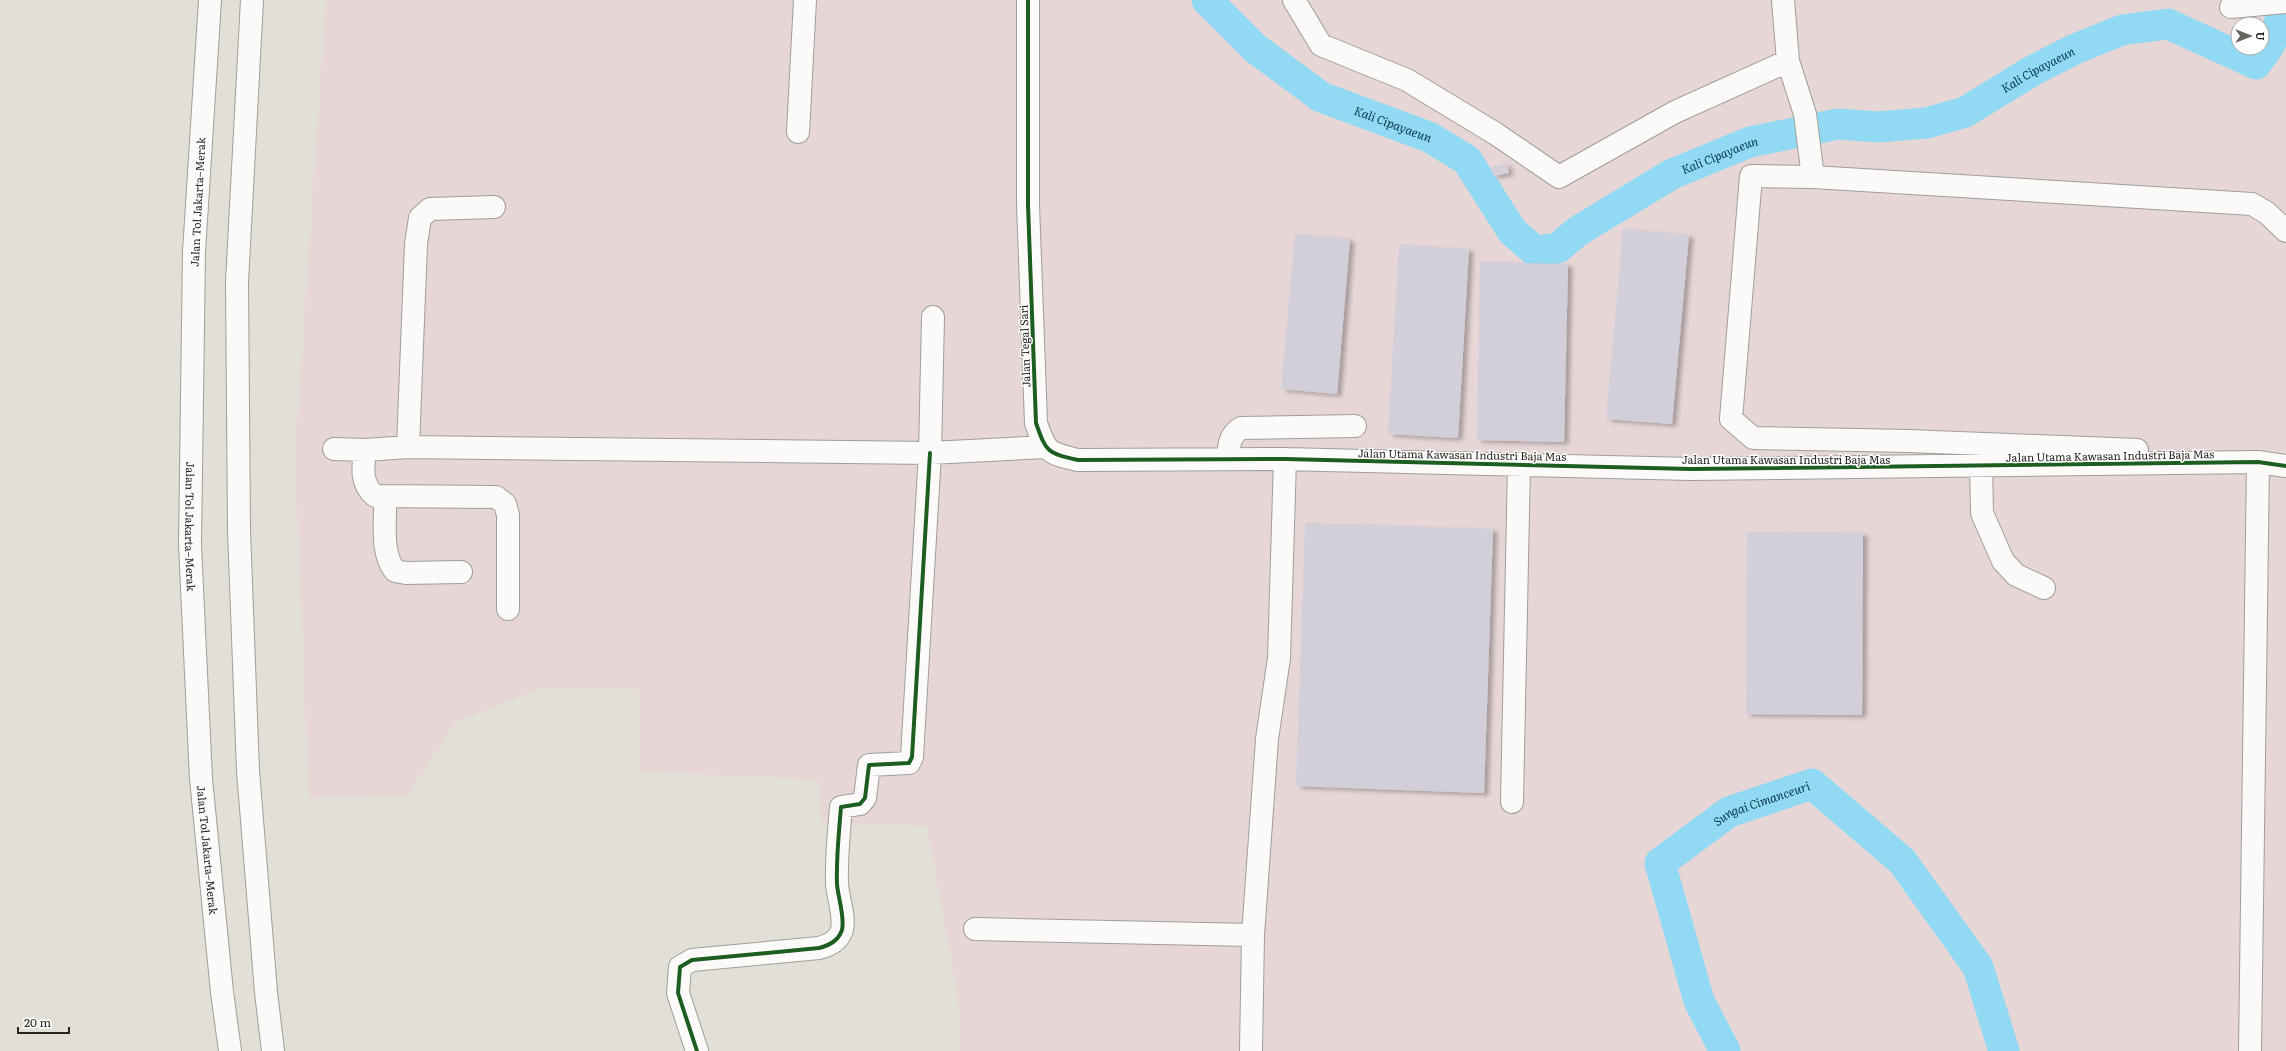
<svg xmlns="http://www.w3.org/2000/svg" width="2286" height="1051" viewBox="0 0 2286 1051" font-family="Literata,serif">
  <style>
    .industrial { fill: #e6d7d6; fill-rule: evenodd }
    .lines { fill: none; stroke-linecap: round; stroke-linejoin: round }
    .river { stroke: #92daf3; stroke-width: 31 }
    .building { fill: #d2cfda; filter: url(#shadow) }
    .minor-casing { stroke: #a09e97; stroke-width: 24 }
    .highway-casing { stroke: #a09e97; stroke-width: 24 }
    .minor { stroke: #fbfaf9; stroke-width: 22 }
    .highway { stroke: #fbfaf9; stroke-width: 22 }
    .cycleway-casing { stroke: #fff; stroke-width: 6 }
    .cycleway { stroke: #1b5e20; stroke-width: 4 }
    .labels { text-anchor: middle; dominant-baseline: central; stroke-width: 3; stroke-linejoin: round; paint-order: stroke }
    .street-label { font-size: 11px; fill: #26241f; stroke: #fff }
    .water-label { font-size: 12px; font-style: italic; fill: #063948; stroke: #fff }
  </style>
  <defs>
    <filter id="shadow"><feDropShadow dx="4.5" dy="2.5" stdDeviation="2" flood-color="#0004"/></filter>
  </defs>
  <rect width="100%" height="100%" fill="#e2dfd7"/>
  <path class="industrial" d="M326,0H2286V1051H961L957,992L927,826L822,824L818,780L639,771V690L542,688L454,723L408,795L309,798L295,455ZM2238,24H2262V48H2238Z"/>
  <g class="lines">
    <g class="river">
      <path id="s1" d="M1207,0L1256,49L1321,97L1429,137L1467,160L1512,231L1535,251L1558,248L1578,231L1672,174L1750,142L1838,124L1878,127L1927,123L1965,112L2032,71L2075,49L2122,30L2168,24L2256,64L2269,46L2286,8"/>
      <path id="s2" d="M1725,1051L1699,1001L1660,863L1729,812L1812,784L1902,861L1978,967L2004,1051"/>
    </g>
  </g>
  <path class="building" d="M1507,164L1509,173L1493,176L1492,167Z
    M1623,229L1689,235L1672,424L1606,419Z
    M1295,234L1350,239L1337,394L1281,389Z
    M1399,245L1469,249L1458,438L1388,434Z
    M1480,262L1568,264L1564,442L1477,440Z
    M1305,523L1493,529L1484,793L1296,786Z
    M1747,532L1863,533L1862,715L1746,714Z"/>
  <g class="lines">
    <g class="minor-casing">
      <path id="minor" d="M1028,0V205L1036,423C1046,452 1047,453 1078,460L1285,459L1691,469L2258,462L2286,466
        M1294,0L1321,45L1407,80L1496,134L1559,177L1675,112L1788,61
        M1783,0L1788,61L1805,114L1813,177L1751,176L1731,419L1753,438L1909,441L2137,450
        M2231,7L2286,2
        M798,132L805,0
        M1813,177L2252,204L2267,213L2286,231
        M408,447L416,244L420,218L430,209L494,207
        M334,449L365,450L408,447L930,453L1045,447
        M365,450C363,467 360,483 375,496L496,497L505,504L508,515V609
        M1228,459C1229,446 1229,435 1241,428L1355,426
        M1981,466L1982,513L2003,561L2016,575L2044,588
        M385,497C386,520 380,552 395,571L406,573L461,572
        M1512,802L1519,464
        M975,929L1253,935
        M697,1051L678,993L680,967L692,960L819,948C830,945 838,941 842,930C845,916 838,898 837,884C836,858 839,832 841,807L860,804L865,798L869,765L909,763L912,757L930,453L933,317
        M1251,1051L1253,935L1267,739L1279,658L1285,459
        M2250,1051L2258,462"/>
    </g>
    <g class="highway-casing">
      <g id="highway">
        <path id="s3" d="M210,0L194,252L190,545L201,779L222,992L230,1051"/>
        <path d="M252,0L237,282L239,530L248,771L266,992L273,1051"/>
      </g>
    </g>
    <use href="#minor" class="minor"/>
    <use href="#highway" class="highway"/>
    <g class="cycleway-casing">
      <path id="cycleway" d="M1028,0V205L1036,423C1046,452 1047,453 1078,460L1285,459L1691,469L2258,462L2286,466
        M697,1051L678,993L680,967L692,960L819,948C830,945 838,941 842,930C845,916 838,898 837,884C836,858 839,832 841,807L860,804L865,798L869,765L909,763L912,757L930,453"/>
    </g>
    <use href="#cycleway" class="cycleway"/>
  </g>
  <g class="labels">
    <g class="street-label">
      <text transform="translate(197 202) rotate(-87)">Jalan Tol Jakarta–Merak</text>
      <text transform="translate(1024 346) rotate(-92)">Jalan Tegal Sari</text>
      <text transform="translate(1462 454) rotate(1)">Jalan Utama Kawasan Industri Baja Mas</text>
      <text transform="translate(2110 455) rotate(-1)">Jalan Utama Kawasan Industri Baja Mas</text>
      <text x="1786" y="459">Jalan Utama Kawasan Industri Baja Mas</text>
      <text stroke="none"><textPath href="#s3" startOffset="527">Jalan Tol Jakarta–Merak</textPath></text>
      <text stroke="none"><textPath href="#s3" startOffset="851">Jalan Tol Jakarta–Merak</textPath></text>
    </g>
    <g class="water-label">
      <text stroke="none"><textPath href="#s1" startOffset="971">Kali Cipayaeun</textPath></text>
      <text stroke="none"><textPath href="#s1" startOffset="227">Kali Cipayaeun</textPath></text>
      <text stroke="none"><textPath href="#s1" startOffset="635">Kali Cipayaeun</textPath></text>
      <text stroke="none"><textPath href="#s2" startOffset="319">Sungai Cimanceuri</textPath></text>
    </g>
  </g>
  <g transform="translate(2250 36) rotate(90)"><circle r="19" fill="#ffffff" stroke="#a8a7a5"/>
  <path d="M0-3L7 15L0 10L-7 15Z" fill="#68655f"/>
  <text y="-6" font-size="11" font-weight="bold" text-anchor="middle" fill="#26241f">U</text>
  </g>
  <path d="M18 1027v6h51v-6" fill="none" stroke="#26241f" stroke-width="2"/>
  <text x="24" y="1027" font-size="12" fill="#26241f" stroke="#ffffff" stroke-width="3" paint-order="stroke">20 m</text>
</svg>
